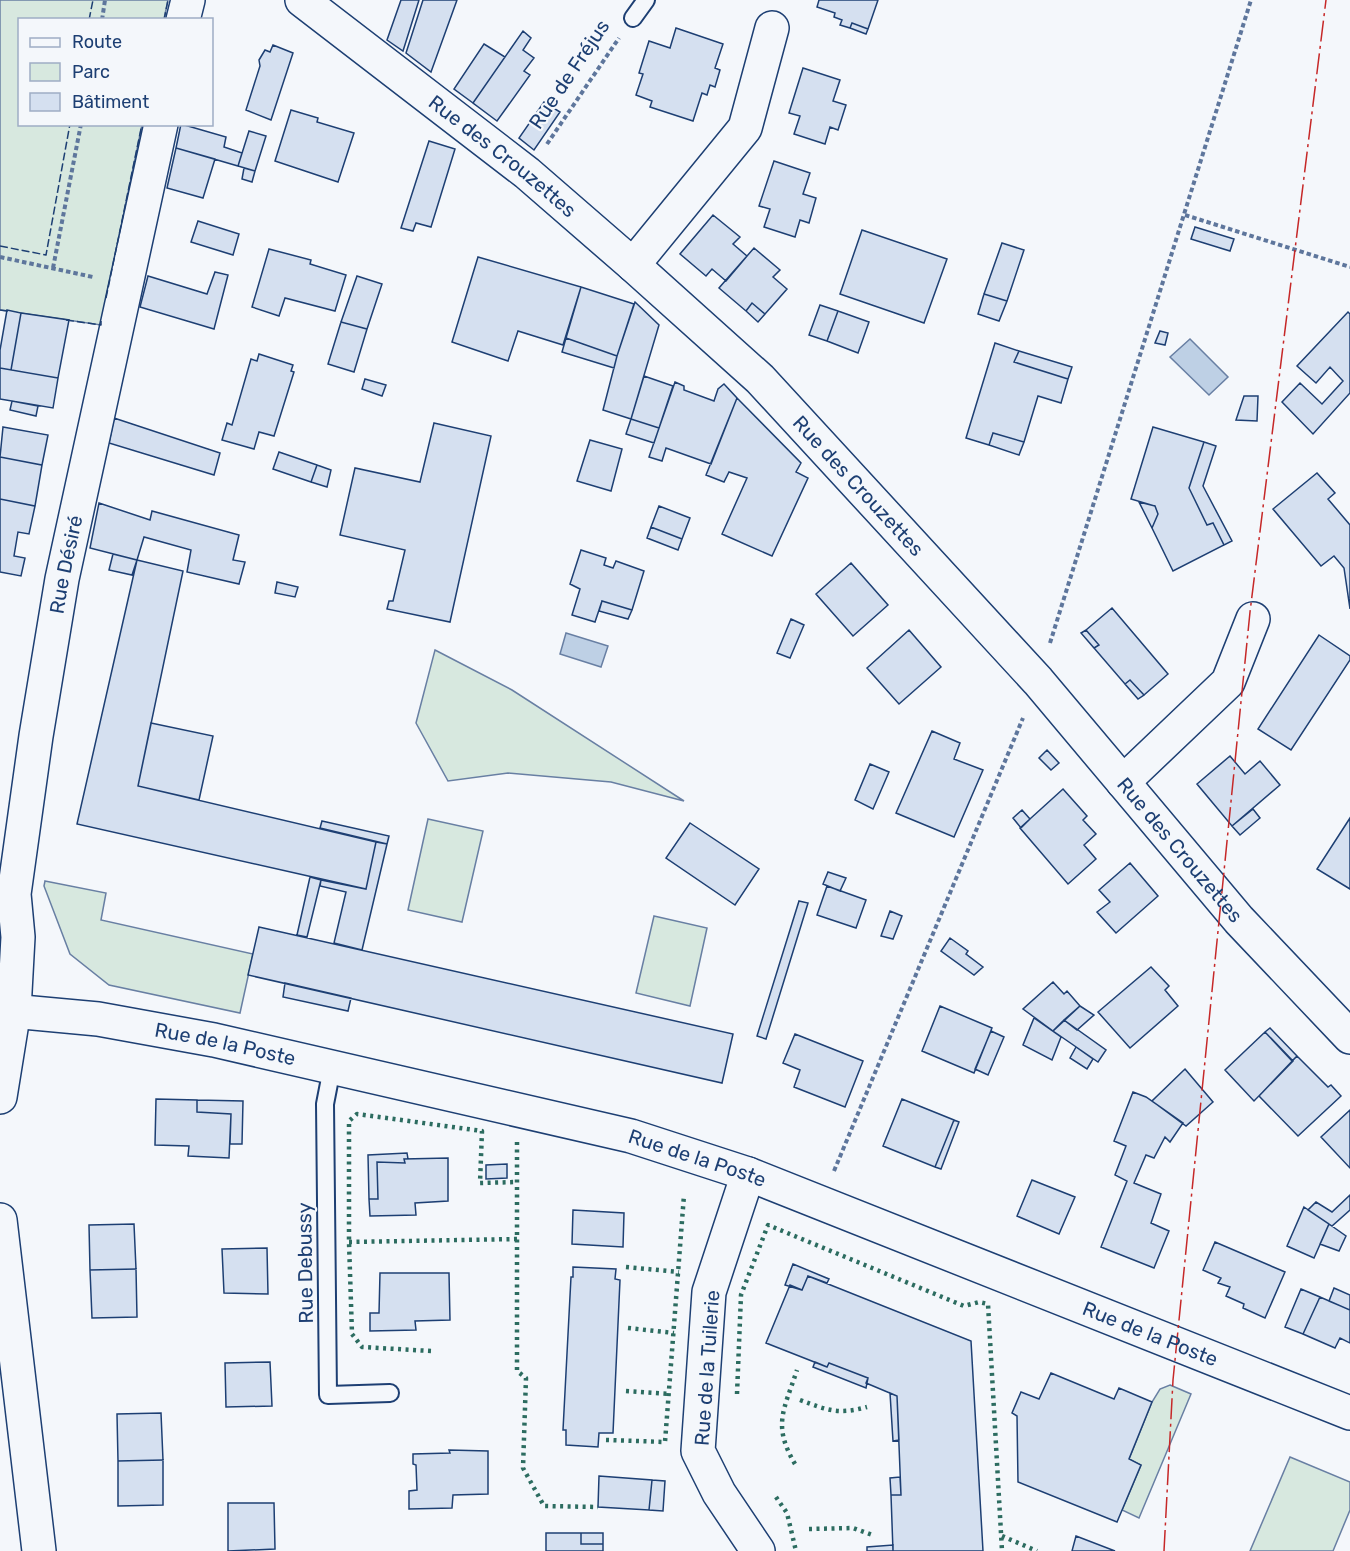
<svg xmlns="http://www.w3.org/2000/svg" width="1350" height="1551" viewBox="0 0 1350 1551" font-family="Rubik,sans-serif">
  <style>
    .green { fill: #d7e8df; stroke: #687fa3; stroke-width: 1.5 }
    .water { fill: #bed0e5; stroke: #687fa3; stroke-width: 1.5 }
    .building { fill: #d5e0f0; stroke: #1d3f73; stroke-width: 1.5 }
    .lines { fill: none; stroke-linecap: round; stroke-linejoin: round }
    .service-casing { stroke: #1d3f73; stroke-width: 20 }
    .minor-casing { stroke: #1d3f73; stroke-width: 36 }
    .tertiary-casing { stroke: #1d3f73; stroke-width: 36 }
    .path { stroke: #5e769c; stroke-width: 4; stroke-dasharray: 4.5 3; stroke-linecap: butt }
    .service { stroke: #f4f7fb; stroke-width: 16 }
    .minor { stroke: #f4f7fb; stroke-width: 33 }
    .tertiary { stroke: #f4f7fb; stroke-width: 33 }
    .hedge { stroke: #2c6c60; stroke-width: 4.5; stroke-dasharray: 3 4.5; stroke-linecap: butt }
    .fence { stroke: #1d3f73; stroke-width: 1.5; stroke-dasharray: 8 3; stroke-linecap: butt }
    .power { stroke: #c62828; stroke-width: 1.5; stroke-dasharray: 21 4.5 3 4.5; stroke-linecap: butt }
    .labels { text-anchor: middle; dominant-baseline: central; stroke-width: 4.5; stroke-linejoin: round; paint-order: stroke }
    .street-label { font-size: 20px; fill: #1d3f73; stroke: #f4f7fb }
  </style>
  <rect width="100%" height="100%" fill="#f4f7fb"/>
  <path class="green" d="M0,0H168L164,19L20,20V124L142,125L101,325L0,310Z
    M435,650L512,690L684,801L611,782L508,773L448,781L416,723Z
    M428,819L483,831L462,922L408,910Z
    M45,881L106,893L101,920L253,954L240,1013L109,985L70,954L44,886Z
    M654,916L707,928L690,1006L636,993Z
    M1170,1385L1191,1394L1139,1518L1122,1510L1141,1465L1129,1459L1152,1402L1160,1389Z
    M1290,1457L1350,1482V1510L1333,1551H1250Z"/>
  <path class="water" d="M1190,339L1228,377L1209,395L1170,357Z
    M566,633L608,646L601,667L560,654Z"/>
  <path class="building" d="M401,0H419L403,51L387,40Z
    M423,0H457L431,72L406,53Z
    M819,0H878L868,29L852,23L850,28L840,25L842,20L834,17L835,13L817,7Z
    M852,23L868,29L866,34L850,28Z
    M676,28L723,44L715,68L720,70L715,87L710,85L707,95L702,93L693,121L650,107L652,101L636,95L643,74L639,73L649,41L670,48Z
    M523,31L531,38L523,50L534,58L524,71L530,75L497,121L473,103Z
    M484,44L505,57L473,103L454,89Z
    M273,45L293,53L271,120L246,110L260,66L259,60L265,50L270,52Z
    M803,68L840,80L833,101L846,105L838,130L830,127L825,144L794,134L800,116L789,113Z
    M544,102L560,112L534,150L519,138Z
    M291,110L318,118L317,122L354,133L338,182L275,161Z
    M181,124L226,137L224,147L242,153L238,166L176,148Z
    M249,131L266,136L255,171L238,166Z
    M429,141L455,149L431,227L416,223L413,231L401,228Z
    M176,148L215,159L203,198L167,188Z
    M774,161L810,173L803,194L816,198L809,223L800,220L795,237L764,227L770,209L759,206Z
    M244,168L255,171L252,182L242,179Z
    M713,215L740,237L733,244L747,256L726,281L712,269L706,276L680,254Z
    M198,221L239,234L233,255L191,242Z
    M1195,227L1234,239L1230,251L1191,239Z
    M862,230L947,259L924,323L840,294Z
    M1002,243L1024,250L1007,301L984,294Z
    M754,248L780,270L773,277L787,289L765,314L752,303L746,311L719,288Z
    M269,249L311,260L310,264L346,275L335,311L285,298L279,316L252,307Z
    M478,257L581,287L563,345L518,331L508,361L452,342Z
    M215,272L228,275L214,329L140,307L148,276L207,294Z
    M357,276L382,284L367,329L341,322Z
    M581,287L634,304L617,356L566,338Z
    M984,294L1007,301L999,321L978,314Z
    M635,302L659,325L631,419L603,410L617,356Z
    M752,303L765,314L758,322L746,311Z
    M820,305L838,311L827,341L809,335Z
    M7,310L21,313L11,370L0,368V350Z
    M838,311L869,322L858,353L827,341Z
    M1348,312L1350,314V393L1313,434L1282,402L1300,383L1322,404L1343,381L1330,367L1316,383L1297,366Z
    M21,313L69,320L58,378L11,370Z
    M341,322L367,329L354,372L328,364Z
    M1160,331L1168,333L1165,345L1155,343Z
    M566,338L617,356L614,368L562,352Z
    M995,343L1019,351L1014,362L1068,379L1061,403L1038,396L1024,442L993,433L989,445L966,438Z
    M1019,351L1072,367L1068,379L1014,362Z
    M259,354L293,365L291,371L294,372L274,436L259,432L254,449L222,440L227,423L232,425L251,359L257,361Z
    M0,368L58,378L53,408L0,399Z
    M644,376L673,386L659,428L631,419Z
    M365,379L386,385L382,396L362,389Z
    M675,382L684,386V390L714,401L718,389L724,384L737,398L711,464L666,448L662,461L649,457Z
    M1244,396H1258L1257,421L1236,420Z
    M737,398L801,463L796,472L808,478L772,556L722,534L747,478L729,472L724,482L706,475Z
    M12,401L38,406L36,416L10,410Z
    M114,418L220,453L214,475L109,443Z
    M631,419L659,428L654,443L626,434Z
    M434,423L491,436L450,622L387,609L389,601H393L405,550L340,535L355,468L420,482Z
    M3,427L48,435L42,465L0,457Z
    M1153,427L1204,442L1189,488L1207,525L1213,523L1224,545L1173,571L1152,528L1158,514L1155,506L1131,499Z
    M993,433L1024,442L1019,455L989,445Z
    M590,440L622,449L611,491L577,481Z
    M1204,442L1216,446L1203,486L1232,541L1224,545L1213,523L1207,525L1189,488Z
    M279,452L317,465L311,482L273,469Z
    M0,457L42,465L35,506L0,499Z
    M317,465L331,470L327,487L311,482Z
    M1317,473L1335,493L1328,499L1350,525V609L1344,568L1334,556L1321,566L1273,509Z
    M0,499L35,506L29,534L18,532L14,556L25,558L21,576L0,572Z
    M1139,502L1155,506L1158,514L1152,528Z
    M99,503L150,520L152,511L239,535L233,560L245,562L239,584L187,572L191,550L144,537L137,560L90,548Z
    M659,506L690,518L682,539L651,527Z
    M651,527L682,539L678,550L647,538Z
    M581,550L606,558L604,565L613,568L616,561L644,571L632,610L602,601L595,622L572,615L580,589L570,584Z
    M113,554L137,560L132,575L109,570Z
    M137,560L183,571L138,786L376,842L366,889L77,824Z
    M851,563L888,605L853,636L816,594Z
    M277,582L298,587L295,597L275,593Z
    M602,601L632,610L628,619L599,611Z
    M1112,608L1168,674L1144,695L1130,680L1125,684L1094,648L1099,645L1086,630Z
    M791,619L804,625L790,658L777,653Z
    M909,630L941,667L899,704L867,668Z
    M1086,630L1099,645L1094,648L1081,633Z
    M1319,635L1350,656V660L1291,750L1258,729Z
    M1130,680L1144,695L1138,699L1125,684Z
    M151,723L213,736L199,800L138,786Z
    M932,731L960,743L954,759L983,770L954,837L896,813Z
    M1047,750L1059,763L1051,770L1039,758Z
    M1230,756L1245,774L1260,761L1280,785L1232,826L1197,784Z
    M870,764L889,772L873,809L855,800Z
    M1063,789L1087,816L1083,820L1096,834L1084,845L1096,859L1068,884L1020,828Z
    M1253,809L1260,818L1240,835L1232,826Z
    M1022,810L1030,819L1021,828L1013,818Z
    M1350,818V889L1317,869Z
    M322,821L389,836L387,844L320,828Z
    M690,823L759,869L735,905L666,858Z
    M376,842L387,844L362,950L334,943L346,892L320,886L321,880L366,889Z
    M1130,863L1158,896L1116,933L1097,912L1110,902L1099,890Z
    M828,872L846,878L840,891L823,884Z
    M310,877L321,880L307,937L297,935Z
    M827,886L866,900L856,928L817,915Z
    M799,901L808,903L766,1039L757,1036Z
    M890,911L902,916L893,939L881,936Z
    M259,927L733,1034L722,1083L248,975Z
    M950,938L968,951L966,954L983,967L974,975L941,951Z
    M1151,967L1169,986L1165,990L1178,1006L1130,1048L1098,1012Z
    M1053,982L1064,994L1067,991L1080,1006L1053,1031L1023,1009Z
    M285,983L351,998L348,1011L283,997Z
    M940,1006L992,1028L974,1073L922,1051Z
    M1080,1006L1094,1015L1077,1030L1064,1020Z
    M1034,1018L1061,1037L1052,1060L1023,1045Z
    M1064,1020L1106,1050L1098,1062L1053,1031Z
    M1270,1028L1297,1056L1292,1061L1265,1032Z
    M991,1031L1004,1037L988,1075L975,1069Z
    M1265,1032L1293,1061L1254,1101L1225,1070Z
    M795,1034L863,1061L845,1107L794,1087L800,1070L783,1063Z
    M1076,1047L1093,1059L1087,1069L1070,1058Z
    M1297,1056L1328,1087L1331,1085L1341,1096L1298,1136L1259,1096Z
    M1185,1069L1213,1102L1186,1126L1152,1101Z
    M1133,1092L1146,1097L1183,1123L1170,1142L1165,1137L1154,1158L1146,1155L1134,1183L1161,1194L1151,1223L1169,1231L1154,1268L1101,1247L1127,1181L1115,1175L1126,1146L1114,1141Z
    M156,1099L197,1100V1112L231,1114L229,1158L188,1156L189,1146L155,1145Z
    M902,1099L954,1120L935,1167L883,1146Z
    M197,1100L243,1101L242,1144H230L231,1114L197,1112Z
    M1350,1110V1168L1321,1137Z
    M954,1120L959,1122L941,1169L935,1167Z
    M407,1153L408,1159H404L405,1163L377,1162L378,1199H369L368,1155Z
    M448,1158V1201L415,1203L416,1215L370,1216L369,1199H378L377,1162L405,1163L404,1159Z
    M507,1164V1178L486,1179V1165Z
    M1032,1180L1075,1197L1059,1234L1017,1216Z
    M1350,1195V1210L1332,1226L1308,1210L1316,1202L1332,1212Z
    M1304,1207L1329,1224L1314,1258L1287,1246Z
    M573,1210L624,1213L623,1247L572,1244Z
    M134,1224L136,1269L90,1270L89,1225Z
    M1329,1224L1346,1236L1339,1251L1320,1244Z
    M1215,1242L1285,1272L1265,1318L1243,1308L1244,1304L1226,1296L1230,1287L1218,1283L1221,1278L1203,1270Z
    M267,1248L268,1294L224,1293L222,1249Z
    M793,1264L829,1279L827,1283L808,1276L802,1290L785,1285Z
    M573,1267L616,1269L615,1279L620,1280L613,1433H599L598,1447L566,1445V1430H563L571,1277H573Z
    M136,1269L137,1317L92,1318L90,1270Z
    M380,1273H449L450,1320L415,1321L416,1330L370,1331V1313H379Z
    M808,1276L971,1341L983,1551H893L891,1495H901L897,1396L866,1383L868,1378L829,1363L827,1367L766,1343L790,1285L802,1290Z
    M1334,1288L1350,1295V1310L1329,1301Z
    M1301,1289L1320,1297L1303,1334L1285,1327Z
    M1320,1297L1350,1310V1343L1340,1338L1335,1348L1303,1334Z
    M270,1362L272,1406L226,1407L225,1363Z
    M815,1362L827,1367L829,1363L868,1378L866,1388L813,1367Z
    M1051,1373L1114,1399L1119,1388L1152,1402L1129,1459L1141,1465L1117,1522L1018,1482L1017,1416L1012,1413L1021,1392L1039,1399Z
    M890,1393L897,1396L899,1440L893,1441Z
    M161,1413L163,1460L118,1461L117,1414Z
    M449,1450L488,1451V1494L453,1495L452,1508L409,1509V1491L417,1490L416,1465L413,1464V1454L450,1453Z
    M163,1460V1505L118,1506V1461Z
    M599,1476L652,1480L649,1510L598,1507Z
    M900,1477L901,1495H891L890,1478Z
    M652,1480L665,1481L663,1511L649,1510Z
    M228,1503H274L275,1549L228,1551Z
    M546,1533H581V1544H603V1551H546Z
    M581,1533H603V1544H581Z
    M1076,1536L1115,1551H1072Z
    M893,1545V1551H867V1547Z"/>
  <g class="lines">
    <g class="service-casing">
      <path id="service" d="M633,18L646,0
        M332,1068L325,1104L328,1395L390,1393"/>
    </g>
    <g class="minor-casing">
      <g id="minor">
        <path id="s1" d="M302,0L527,173L633,265L760,379L1038,681L1239,920L1350,1037"/>
        <path d="M633,265L745,128L772,28"/>
        <path d="M1123,782L1228,682L1253,619"/>
        <path d="M748,1174L709,1292L698,1451L719,1493L758,1551"/>
      </g>
    </g>
    <g class="tertiary-casing">
      <g id="tertiary">
        <path d="M183,20L188,0"/>
        <path id="s2" d="M0,1010L98,1019L214,1040L631,1136L748,1174L1350,1413"/>
        <path id="s3" d="M0,1097L14,1010L18,937L14,894L36,736L62,579L161,124"/>
        <path d="M0,1220L39,1551"/>
      </g>
    </g>
    <path class="path" d="M102,20L105,0
      M547,144L619,38
      M1185,215L1350,267
      M0,257L93,277
      M53,268L81,124
      M1050,643L1251,0
      M834,1171L1023,718"/>
    <use href="#service" class="service"/>
    <use href="#minor" class="minor"/>
    <use href="#tertiary" class="tertiary"/>
    <path class="hedge" d="M517,1142V1371L526,1378L523,1468L544,1506L598,1507
      M349,1242L517,1239
      M626,1267L679,1272
      M628,1328L674,1333
      M431,1351L362,1347L352,1334L349,1242V1121L357,1114L482,1131L480,1183L517,1182
      M626,1391L669,1394
      M737,1394L741,1295L768,1225L964,1306L979,1302L988,1304L1002,1551
      M800,1400C827,1410 838,1415 867,1407
      M606,1440L665,1442L684,1195
      M795,1464C772,1425 784,1410 797,1370
      M776,1497L787,1513L796,1551
      M809,1529L853,1528L875,1536
      M1002,1536L1037,1551"/>
    <path class="fence" d="M89,20L93,0
      M164,20L168,0
      M0,246L46,255L70,124
      M106,298L142,124
      M0,310L9,311
      M66,320L101,325V321"/>
    <path class="power" d="M1164,1551L1173,1380L1250,612L1326,0"/>
  </g>
  <g class="labels">
    <g class="street-label">
      <text transform="translate(569 74) rotate(-56)">Rue de Fréjus</text>
      <text stroke="none"><textPath href="#s1" startOffset="254">Rue des Crouzettes</textPath></text>
      <text stroke="none"><textPath href="#s1" startOffset="740">Rue des Crouzettes</textPath></text>
      <text stroke="none"><textPath href="#s3" startOffset="538">Rue Désiré</textPath></text>
      <text stroke="none"><textPath href="#s1" startOffset="1226">Rue des Crouzettes</textPath></text>
      <text stroke="none"><textPath href="#s2" startOffset="228">Rue de la Poste</textPath></text>
      <text stroke="none"><textPath href="#s2" startOffset="714">Rue de la Poste</textPath></text>
      <text transform="translate(305 1263) rotate(-91)">Rue Debussy</text>
      <text stroke="none"><textPath href="#s2" startOffset="1200">Rue de la Poste</textPath></text>
      <text transform="translate(707 1368) rotate(-86)">Rue de la Tuilerie</text>
    </g>
  </g>
  <rect x="18" y="18" width="195" height="108" fill="#f4f7fb" stroke="#9eadc5" stroke-width="1.5"/>
  <rect x="30" y="38" width="30" height="9" fill="#f4f7fb" stroke="#9eadc5" stroke-width="1.5"/>
  <text x="72" y="48" font-size="18" fill="#1d3f73">Route</text>
  <rect x="30" y="63" width="30" height="18" fill="#d7e8df" stroke="#9eadc5" stroke-width="1.5"/>
  <text x="72" y="78" font-size="18" fill="#1d3f73">Parc</text>
  <rect x="30" y="93" width="30" height="18" fill="#d5e0f0" stroke="#9eadc5" stroke-width="1.5"/>
  <text x="72" y="108" font-size="18" fill="#1d3f73">Bâtiment</text>
</svg>
